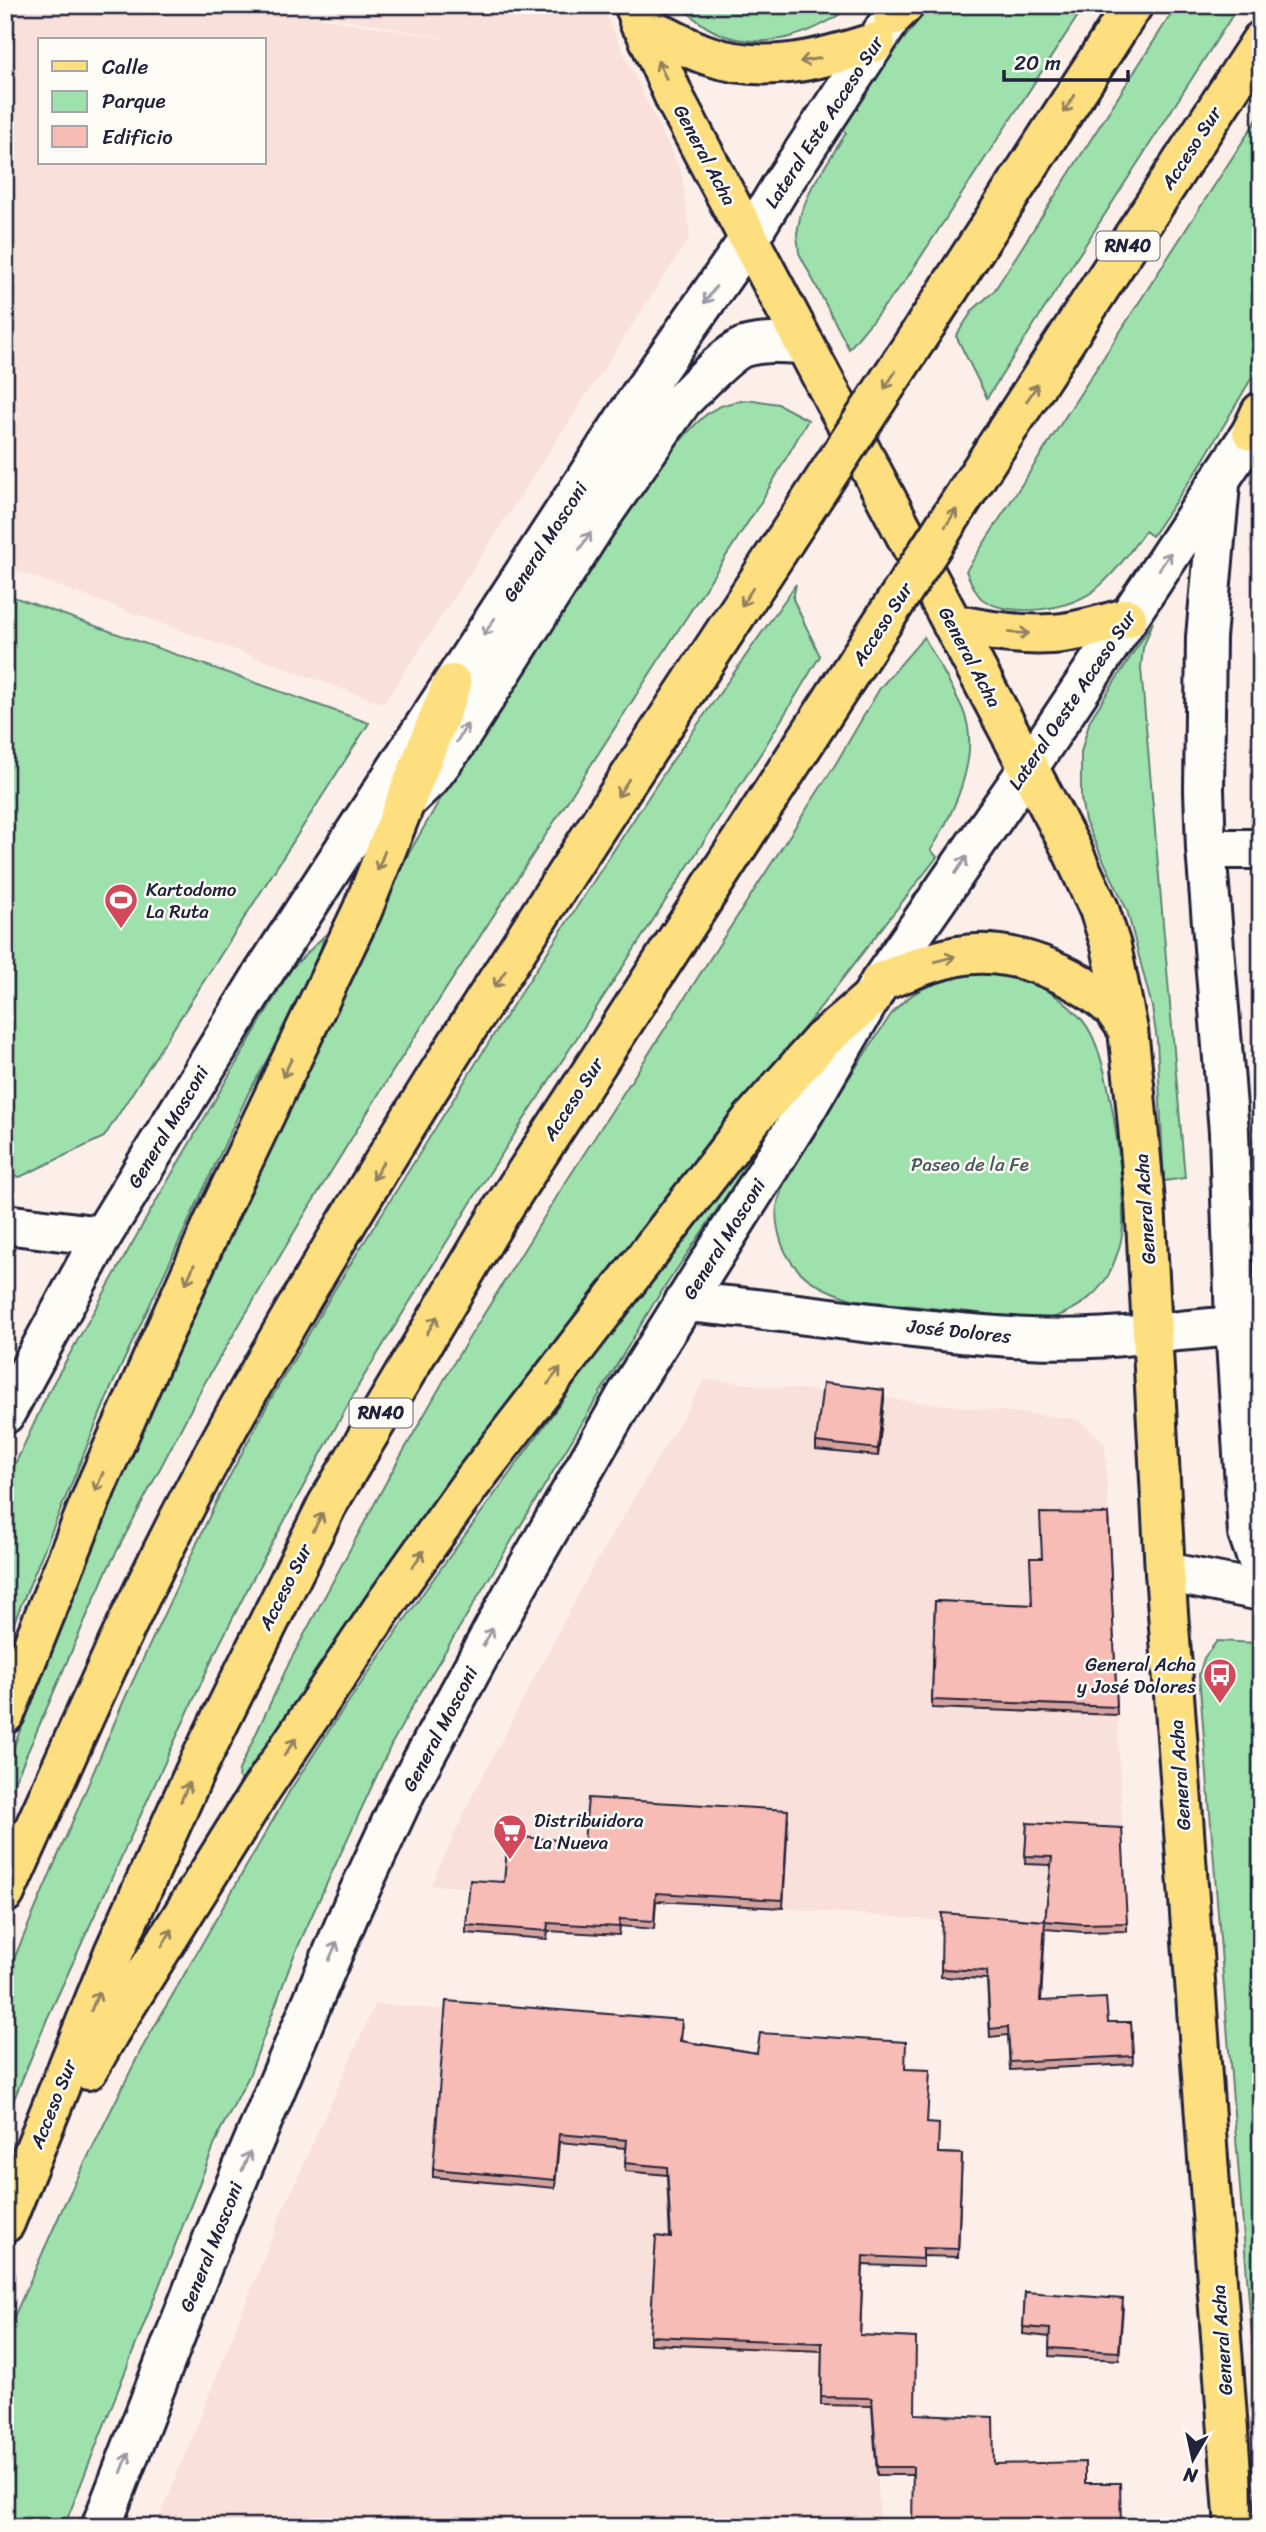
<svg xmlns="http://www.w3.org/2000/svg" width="1266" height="2532" viewBox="0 0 1266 2532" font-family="Sriracha,sans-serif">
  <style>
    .built { fill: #fae0da; fill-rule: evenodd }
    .green { fill: #9fe1ac; stroke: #608274; stroke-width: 2 }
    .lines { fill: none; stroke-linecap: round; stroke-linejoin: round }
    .minor-casing { stroke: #22223b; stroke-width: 44 }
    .major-casing { stroke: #22223b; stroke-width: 44 }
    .highway-casing { stroke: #22223b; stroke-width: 44 }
    .minor { stroke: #fdfcf7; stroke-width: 38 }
    .major { stroke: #fedf80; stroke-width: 38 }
    .highway { stroke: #fedf80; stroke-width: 38 }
    .highway-bridge-casing { stroke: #22223b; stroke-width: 44; stroke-linecap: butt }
    .highway-bridge { stroke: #fedf80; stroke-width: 38 }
    .wall { fill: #d4a29d; stroke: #22223b; stroke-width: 2 }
    .shaded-wall { fill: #ad847f; stroke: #22223b; stroke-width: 2 }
    .building { fill: #f7bcb6; stroke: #22223b; stroke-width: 2 }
    .oneway { stroke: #90805e }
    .oneway2 { stroke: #9a9aa2 }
    .labels { text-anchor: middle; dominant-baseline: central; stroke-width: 5; stroke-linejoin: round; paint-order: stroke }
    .shield { fill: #fdfcf7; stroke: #646373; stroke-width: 2 }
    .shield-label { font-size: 18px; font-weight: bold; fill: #22223b }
    .street-label { font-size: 19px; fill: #22223b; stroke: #fdfcf7 }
    .poi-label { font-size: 19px; fill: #22223b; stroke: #fdfcf7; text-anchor: start }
    .park-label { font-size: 19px; fill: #485b5d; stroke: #fdfcf7 }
  </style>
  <rect width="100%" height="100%" fill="#fcefea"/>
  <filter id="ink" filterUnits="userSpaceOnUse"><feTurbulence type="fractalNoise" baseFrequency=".0143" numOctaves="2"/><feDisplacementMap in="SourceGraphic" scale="14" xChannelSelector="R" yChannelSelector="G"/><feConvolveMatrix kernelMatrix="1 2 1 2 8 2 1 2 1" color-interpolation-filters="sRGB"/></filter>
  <g filter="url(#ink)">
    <path class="built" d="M5,5H244L471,43L335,17L336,5H601L682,174L690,237L384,704L5,567ZM264,40V163H40V40Z
      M705,1379L1078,1419L1105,1443L1127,1931L1083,1932L766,1907L431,1885L471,1798L590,1572Z
      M375,2004L682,2028L691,2269L862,2277L864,2352L873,2421L881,2527H156L282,2212Z"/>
    <path class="green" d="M681,5H853C800,45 730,61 681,5Z
      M931,5H1085L905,281L849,349L799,253L797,233L801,213L812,187L846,133L838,126L862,92Z
      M1177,5H1239L987,398L956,336L973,310L994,291Z
      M1261,113V362L1201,464L1152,536L1145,531C1130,551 1116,573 1096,589C1071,610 1010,619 982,599C975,593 970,580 966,571Z
      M753,400L778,404L808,420L761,502L391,1074L305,1214L204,1384L106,1572L5,1804V1769L82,1572L117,1488L166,1377L405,860L438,803L586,570L675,435L681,440C706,413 714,402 753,400Z
      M796,584L793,599L820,656L763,750L483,1183L361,1381L251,1582L215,1653L47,2019L5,2121V1980L125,1698L217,1500L269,1402L333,1292L496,1031L668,767Z
      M5,594L369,723L104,1137L20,1177L5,1175Z
      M1153,622L1143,648L1141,668L1185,1178L1164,1181L1157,1040L1152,1007L1127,910L1085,821L1081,798V752L1090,720Z
      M924,637C937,661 952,685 963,710C982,755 954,812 931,850L937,857L763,1081L244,1781H242L238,1776L239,1770L290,1661L390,1475L456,1359L564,1185L835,765L880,688Z
      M324,936L317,963L304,993L248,1094L111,1388L5,1644V1486L50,1389L155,1203L291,969Z
      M992,972C1030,980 1057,990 1083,1021C1111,1054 1124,1180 1123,1224C1123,1237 1118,1253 1113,1265C1102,1294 1075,1312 1046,1320L856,1300C819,1290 788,1273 779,1234C777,1225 775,1216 777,1207C783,1173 809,1140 827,1112C848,1079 870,1046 892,1013C919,982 952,975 992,972Z
      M780,1116L654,1303L413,1705L391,1745L313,1913L293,1958L249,2076L220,2131L64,2527H5V2337L64,2205L141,2050L289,1792L336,1720L426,1589L738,1158Z
      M1217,1641L1256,1643L1261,1715V2451L1199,1675L1204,1658Z"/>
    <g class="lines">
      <g class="minor-casing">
        <path id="minor" d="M1220,485L1206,637L1204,790L1206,849L1229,1132L1235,1326L1248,1533L1261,1570
          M407,800L430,778L455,745L596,524L682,401C695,388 729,352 744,347C763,341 785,343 804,344
          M1206,849H1261
          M5,1224L102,1236
          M684,1302C799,1311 913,1332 1028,1338C1097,1342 1167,1331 1235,1326
          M5,1414L102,1236L263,974L641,394L749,239L781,186L887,25
          M1165,1572L1261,1591
          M101,2527L214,2236L353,1905L406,1791L518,1584L630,1389L805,1111L880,982L1029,767L1261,418"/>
      </g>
      <g class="major-casing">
        <path id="major" d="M634,5L676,101L1071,848L1099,909L1111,946L1128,1030L1135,1094L1145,1202L1165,1572L1235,2527
          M639,22C661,33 683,47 707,55C763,75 821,60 876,42
          M952,624C985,630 1017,636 1051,634C1077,633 1102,624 1127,618
          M880,982C906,972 931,961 958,956C1009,946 1075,973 1112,1008C1118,1014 1123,1023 1128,1030"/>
      </g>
      <g class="highway-casing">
        <path id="highway" d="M893,16L904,5
          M927,323L1133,5
          M1252,431L1261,412
          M994,450L1261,41
          M5,1714L98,1482L156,1351L213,1224L362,911L452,684
          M5,1893C72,1745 136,1595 214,1453C387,1138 589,840 785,540
          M88,2070L109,2033L258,1794L386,1603L470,1485L752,1119L821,1041L871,998
          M5,2223L114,1952L196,1769L327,1505L500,1213L860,657"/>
      </g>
      <use href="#minor" class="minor"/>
      <use href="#major" class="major"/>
      <use href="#highway" class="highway"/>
      <g class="highway-bridge-casing">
        <path id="highway-bridge" d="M785,540L927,323
          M860,657L994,450"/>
      </g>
      <use href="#highway-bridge" class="highway-bridge"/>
    </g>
    <path class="wall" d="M884,1398L878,1456L816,1450V1442Z
      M1108,1514L1117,1715L932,1708L935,1601L1032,1605L1042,1558Z
      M788,1818L783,1908L656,1901L654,1929L620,1926L619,1935L548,1931L547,1939L466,1933V1925L504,1882L584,1842Z
      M1027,1823L1127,1923V1931L1083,1932L1045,1929L1041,2001L1108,2022H1131L1133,2064L1010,2070L1008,2035L990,2037L987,1979L941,1977V1969L1045,1921L1051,1865L1025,1864Z
      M682,2028L681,2041L757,2053L906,2069L938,2153L962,2154L958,2257L923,2256V2267L863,2265L860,2335L915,2414L994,2464L1085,2483L1121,2527L913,2475H877L872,2406L821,2405L822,2351L650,2344V2336L670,2238L667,2175L625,2171L626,2148L559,2142L555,2188L433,2177V2169Z
      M1025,2292L1123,2306L1119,2360L1049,2356L1050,2337L1023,2334Z"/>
    <path class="shaded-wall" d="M884,1390V1398L878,1456V1449Z"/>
    <path class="building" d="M823,1383L884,1390L878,1449L816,1442Z
      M1040,1513L1108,1514L1117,1707L932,1700L935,1601L1032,1605L1030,1558H1042Z
      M588,1798L788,1810L783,1900L656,1893L654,1921L620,1919L619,1927L548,1923L547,1931L466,1925L470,1880L504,1882L508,1836L584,1842Z
      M1027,1823L1122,1828L1127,1923L1083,1924L1045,1921L1052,1857L1025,1856Z
      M942,1913L1045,1921L1040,2001L1106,1998L1108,2022H1131L1133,2056L1010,2062L1008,2027L990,2029L987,1971L941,1969Z
      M446,2001L682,2020L680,2041L757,2053L760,2033L906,2042L905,2069L930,2070L927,2123L939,2124L938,2153L962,2154L958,2249L923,2248V2259L863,2256L860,2335L916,2338L915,2414L993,2417L994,2464L1085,2462V2483H1120L1121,2527H912L913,2467H877L872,2398L821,2397L822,2343L650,2336L656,2236L671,2238L667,2167L625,2163L627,2140L559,2134L555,2180L433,2169Z
      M1025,2292L1123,2299L1119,2352L1049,2348L1050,2329L1023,2327Z"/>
    <defs><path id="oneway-shaft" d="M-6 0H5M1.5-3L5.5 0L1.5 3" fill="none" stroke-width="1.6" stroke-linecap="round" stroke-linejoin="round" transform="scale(1.75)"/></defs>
    <g class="oneway">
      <use href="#oneway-shaft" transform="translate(810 60) rotate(170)"/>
      <use href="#oneway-shaft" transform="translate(662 70) rotate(-116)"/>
      <use href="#oneway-shaft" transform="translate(1069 104) rotate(123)"/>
      <use href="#oneway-shaft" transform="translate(890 380) rotate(123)"/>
      <use href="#oneway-shaft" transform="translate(1032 393) rotate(-57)"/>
      <use href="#oneway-shaft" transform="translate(951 518) rotate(-57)"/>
      <use href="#oneway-shaft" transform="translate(747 597) rotate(123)"/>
      <use href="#oneway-shaft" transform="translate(1019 633) rotate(2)"/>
      <use href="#oneway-shaft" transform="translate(623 788) rotate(123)"/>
      <use href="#oneway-shaft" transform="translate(381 861) rotate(111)"/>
      <use href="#oneway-shaft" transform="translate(945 959) rotate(-15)"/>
      <use href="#oneway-shaft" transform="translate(500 979) rotate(123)"/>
      <use href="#oneway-shaft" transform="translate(287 1068) rotate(116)"/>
      <use href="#oneway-shaft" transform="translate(378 1171) rotate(121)"/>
      <use href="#oneway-shaft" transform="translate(190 1274) rotate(114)"/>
      <use href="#oneway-shaft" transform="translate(432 1325) rotate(-59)"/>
      <use href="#oneway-shaft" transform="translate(554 1376) rotate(-52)"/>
      <use href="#oneway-shaft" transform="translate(99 1482) rotate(113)"/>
      <use href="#oneway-shaft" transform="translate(318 1522) rotate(-63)"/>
      <use href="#oneway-shaft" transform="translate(418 1559) rotate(-55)"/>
      <use href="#oneway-shaft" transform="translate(290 1747) rotate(-56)"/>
      <use href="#oneway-shaft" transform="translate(185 1792) rotate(-66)"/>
      <use href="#oneway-shaft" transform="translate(167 1938) rotate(-59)"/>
      <use href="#oneway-shaft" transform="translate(95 2001) rotate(-68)"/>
    </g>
    <g class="oneway2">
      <use href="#oneway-shaft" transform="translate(710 295) rotate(125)"/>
      <use href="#oneway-shaft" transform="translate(585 541) rotate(-57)"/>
      <use href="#oneway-shaft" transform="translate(1165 561) rotate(-56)"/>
      <use href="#oneway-shaft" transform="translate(489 627) rotate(123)"/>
      <use href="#oneway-shaft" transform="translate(462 733) rotate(-58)"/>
      <use href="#oneway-shaft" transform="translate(961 865) rotate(-56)"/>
      <use href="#oneway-shaft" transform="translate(488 1637) rotate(-61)"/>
      <use href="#oneway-shaft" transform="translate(333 1951) rotate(-67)"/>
      <use href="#oneway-shaft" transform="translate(246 2161) rotate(-67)"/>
      <use href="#oneway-shaft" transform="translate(125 2463) rotate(-69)"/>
    </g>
  </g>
  <defs>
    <g id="stadium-pin" transform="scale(1.75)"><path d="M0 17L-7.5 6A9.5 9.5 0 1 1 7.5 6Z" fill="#d1495b" stroke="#fdfcf7"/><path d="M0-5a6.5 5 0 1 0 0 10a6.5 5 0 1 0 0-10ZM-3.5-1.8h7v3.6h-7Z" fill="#fff"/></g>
    <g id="bus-pin" transform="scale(1.75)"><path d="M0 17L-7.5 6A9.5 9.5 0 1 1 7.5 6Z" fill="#d1495b" stroke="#fdfcf7"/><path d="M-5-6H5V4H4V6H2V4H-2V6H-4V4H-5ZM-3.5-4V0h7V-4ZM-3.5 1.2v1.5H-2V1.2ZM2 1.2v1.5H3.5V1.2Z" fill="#fff"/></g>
    <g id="supermarket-pin" transform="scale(1.75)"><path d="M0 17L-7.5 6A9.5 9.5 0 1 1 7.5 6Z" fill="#d1495b" stroke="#fdfcf7"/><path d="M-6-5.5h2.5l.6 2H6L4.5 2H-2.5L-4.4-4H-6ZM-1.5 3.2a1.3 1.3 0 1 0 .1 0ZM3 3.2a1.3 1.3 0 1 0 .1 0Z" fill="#fff"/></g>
  </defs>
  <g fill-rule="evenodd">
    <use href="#stadium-pin" x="121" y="900"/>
    <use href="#bus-pin" x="1220" y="1675"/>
    <use href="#supermarket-pin" x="510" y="1831"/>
  </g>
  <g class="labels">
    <g class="shield">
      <rect x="1096.5" y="231.5" width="63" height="29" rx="5"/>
      <rect x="349.5" y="1398.5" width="63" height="29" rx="5"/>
    </g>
    <g class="shield-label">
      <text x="1128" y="246">RN40</text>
      <text x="381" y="1413">RN40</text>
    </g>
    <g class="street-label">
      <text transform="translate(824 122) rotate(-57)">Lateral Este Acceso Sur</text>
      <text transform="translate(1191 148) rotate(-57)">Acceso Sur</text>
      <text transform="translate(705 155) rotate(62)">General Acha</text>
      <text transform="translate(545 542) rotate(-57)">General Mosconi</text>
      <text transform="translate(882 624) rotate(-57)">Acceso Sur</text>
      <text transform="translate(970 657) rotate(62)">General Acha</text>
      <text transform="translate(1072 700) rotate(-56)">Lateral Oeste Acceso Sur</text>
      <text transform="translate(573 1099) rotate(-57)">Acceso Sur</text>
      <text transform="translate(168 1127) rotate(-59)">General Mosconi</text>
      <text transform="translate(1145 1209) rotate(-94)">General Acha</text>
      <text transform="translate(724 1239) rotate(-58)">General Mosconi</text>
      <text transform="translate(959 1331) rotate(6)">José Dolores</text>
      <text transform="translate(285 1587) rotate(-63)">Acceso Sur</text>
      <text transform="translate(440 1729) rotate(-62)">General Mosconi</text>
      <text transform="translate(1180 1775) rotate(-94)">General Acha</text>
      <text transform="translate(53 2104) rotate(-68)">Acceso Sur</text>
      <text transform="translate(211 2247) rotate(-68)">General Mosconi</text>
      <text transform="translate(1222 2340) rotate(-94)">General Acha</text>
    </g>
    <g class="poi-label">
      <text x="146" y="889">Kartodomo<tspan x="146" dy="22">La Ruta</tspan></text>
      <text x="1196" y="1664" text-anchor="end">General Acha<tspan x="1196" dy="22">y José Dolores</tspan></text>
      <text x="534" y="1820">Distribuidora<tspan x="534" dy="22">La Nueva</tspan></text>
    </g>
    <g class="park-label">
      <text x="970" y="1164">Paseo de la Fe</text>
    </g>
  </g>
  <rect width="1266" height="2532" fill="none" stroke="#fdfcf7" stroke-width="28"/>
  <rect x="14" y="14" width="1238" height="2504" fill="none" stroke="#22223b" stroke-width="2.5" filter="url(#ink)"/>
  <rect x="38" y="38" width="228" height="126" fill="#fdfcf7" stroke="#a5a5ac" stroke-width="2"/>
  <rect x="52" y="61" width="35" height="10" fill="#fedf80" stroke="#a5a5ac" stroke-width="2"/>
  <text x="102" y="74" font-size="21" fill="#22223b">Calle</text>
  <rect x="52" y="91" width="35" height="21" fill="#9fe1ac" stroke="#a5a5ac" stroke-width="2"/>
  <text x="102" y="108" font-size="21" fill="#22223b">Parque</text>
  <rect x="52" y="126" width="35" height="21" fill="#f7bcb6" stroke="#a5a5ac" stroke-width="2"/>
  <text x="102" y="144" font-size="21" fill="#22223b">Edificio</text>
  <g transform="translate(1193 2459) rotate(189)" stroke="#fdfcf7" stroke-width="5" paint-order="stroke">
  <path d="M0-5L12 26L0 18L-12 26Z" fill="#22223b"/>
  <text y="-10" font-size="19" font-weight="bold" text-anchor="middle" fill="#22223b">N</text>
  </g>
  <path d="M1004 70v10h124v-10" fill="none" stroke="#22223b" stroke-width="3.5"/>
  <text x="1014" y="70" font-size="21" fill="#22223b" stroke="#fdfcf7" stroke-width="5" paint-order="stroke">20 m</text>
</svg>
